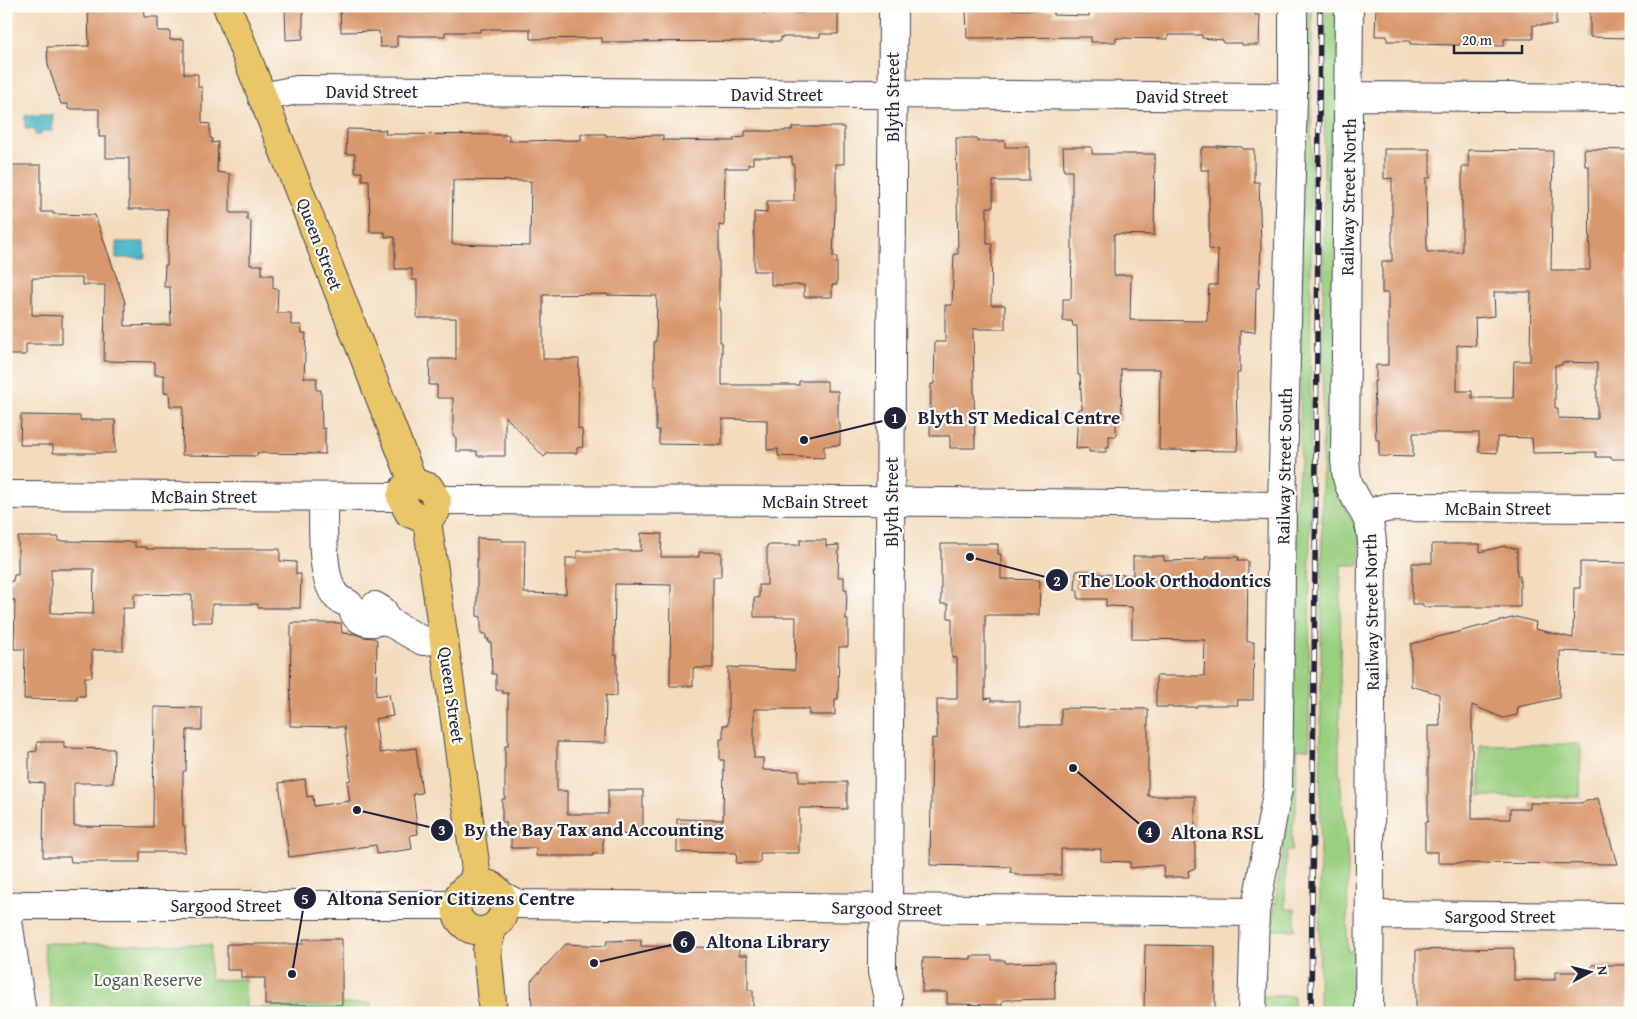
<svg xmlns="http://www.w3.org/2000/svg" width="1637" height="1019" viewBox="0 0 1637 1019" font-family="'Gentium Book Plus',serif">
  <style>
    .green { fill: #9acf80; stroke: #5e785e }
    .water { fill: #4bb8c7; stroke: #366d81 }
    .building { fill: #d8976c; fill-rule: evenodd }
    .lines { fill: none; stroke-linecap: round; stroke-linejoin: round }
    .minor-casing { stroke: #413e4e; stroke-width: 30 }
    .major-casing { stroke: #413e4e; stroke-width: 30 }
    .minor { stroke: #fff; stroke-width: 28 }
    .major { stroke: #eac669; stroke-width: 28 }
    .rail-casing { stroke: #22223b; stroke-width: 5.5 }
    .rail { stroke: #fdfcf7; stroke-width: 4; stroke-dasharray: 11; stroke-linecap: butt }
    .labels { text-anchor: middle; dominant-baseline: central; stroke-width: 4.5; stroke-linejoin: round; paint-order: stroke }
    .street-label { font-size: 18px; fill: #22223b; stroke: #fdfcf7 }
    .park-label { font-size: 18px; fill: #4c5f53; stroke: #fdfcf7 }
    .leader { fill: none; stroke: #22223b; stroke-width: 2 }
    .callout-dot { fill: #22223b; stroke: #fdfcf7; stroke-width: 2 }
    .mark-label { font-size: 15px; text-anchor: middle; font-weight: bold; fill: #fff }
    .callout-label { font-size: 19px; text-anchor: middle; font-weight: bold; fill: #22223b; stroke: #fdfcf7; stroke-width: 4.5; stroke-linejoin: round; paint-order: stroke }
  </style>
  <rect width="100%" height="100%" fill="#fdfcf7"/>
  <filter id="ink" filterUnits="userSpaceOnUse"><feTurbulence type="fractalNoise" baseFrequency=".02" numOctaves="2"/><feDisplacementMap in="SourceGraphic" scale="10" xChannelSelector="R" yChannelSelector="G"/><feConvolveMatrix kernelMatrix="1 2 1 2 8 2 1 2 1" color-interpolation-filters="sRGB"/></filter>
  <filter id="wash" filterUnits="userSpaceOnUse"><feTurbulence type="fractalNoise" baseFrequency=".0096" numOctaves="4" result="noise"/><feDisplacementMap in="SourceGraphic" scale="20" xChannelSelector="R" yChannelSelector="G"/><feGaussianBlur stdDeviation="1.12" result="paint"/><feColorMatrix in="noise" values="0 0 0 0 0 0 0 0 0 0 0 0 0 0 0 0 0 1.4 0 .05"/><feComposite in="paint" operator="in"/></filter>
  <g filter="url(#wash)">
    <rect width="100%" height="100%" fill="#f3dbbc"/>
    <path class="green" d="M1302,6H1312L1309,748L1297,749L1296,811L1292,832V851H1286L1285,909H1295V930H1271L1290,803L1293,529L1300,462Z
      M1325,6H1339L1338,490L1345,508L1356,527L1359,536L1360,565H1341L1339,766L1348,860L1347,951H1357V1013H1319Z
      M1581,744L1580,797L1480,796V745Z
      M43,943L211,945L210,980L245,979L246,1008L371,1003V1013H53Z
      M1263,996H1294V1013H1263Z"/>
    <path class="water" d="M25,115H53L52,131H41V135H35L34,129H25Z
      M116,242H144L145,258H116Z"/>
    <g id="blocks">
      <path class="building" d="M88,6H145L144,17H158V31H170V40L184,39V74H198V87H202V123L210,124V138H212V143L218,142L217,172L230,174V213H247V220L251,221L250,265H262V275H273V289H278L277,313H291V325H301L302,333H306L304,378H317L316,390H321L322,429L325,428V454L257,453V456L182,455L183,406H170L169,392L164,393V375H155V362L104,361L105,285H82V278H32V315L62,316V344H26V355H6V165H41V212H53V214L95,215L125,302V326L171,325L170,287H164L165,265H167L168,209H129V158H106V137H99V109H68V104H61L48,65L47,47L89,46Z
        M285,6H303V39L286,40Z
        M340,6H762V13H804V6H838V34H820V37H781V41L602,42V38L530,39V29H480V32H445V36H397V47H380L379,31L341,32Z
        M1089,6H1255V15H1260L1259,45H1242V43H1223V40L1202,38V35H1168V39L1116,38V42H1091V37L967,38L966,9L1053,10V15L1089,16Z
        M1376,6H1556V25H1533V39H1504V46L1410,44V41H1387V36H1375Z
        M1590,6H1630L1629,38L1590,37Z
        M792,127H844V164H836V211H835L833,257H837V285H832V297H804V285H771V271H754V212L767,213V201H794V164H792V157H753V164H748V168H725L724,226L719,225V310H720V342H722V385H799V381H827V391H838V424H840V445L824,446V458L778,456V449L767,450V420L722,419V445L659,444V430H656V386H654V341H656L657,296L607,295V294L543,295V359H579L578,429H582L583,447L577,448V453H548L544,457L505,416V456H477V451H456V438L453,435V398H437V385H429L430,359H456V318H417V280H412V269H395V237H385V232H370L369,180H362V172H355V154H346L347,129L386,130L385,134L509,135V141L581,140V134H606V136L663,135V140L734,141V138L745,137V131H785V130H792ZM453,180L531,181L530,246L452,244Z
        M956,138H977V141H1005V147H1029V181H993V207H987V244H992L991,305H1005V329H973L975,448H950V436H930L931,384H934L935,342H945V305H952L954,254H958Z
        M1217,146L1242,147V149H1254V182H1259L1261,246L1259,288H1256L1255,332L1240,331V373H1237V390H1236L1238,451L1159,450L1160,369H1121L1122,420H1116V436H1109V448H1106V452H1089V448L1076,449L1078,409H1082L1080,375H1078L1077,326H1073L1072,321H1063V299H1071L1072,250V171H1064L1063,147H1092V154H1155L1154,235L1114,234V275H1131L1130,320L1207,321L1209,285H1217L1218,250L1209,249V170H1201V149H1203V147H1218Z
        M1384,149H1430V178H1426L1427,252H1462V167H1469L1468,150L1553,151L1551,270H1590L1589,166H1585L1584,149L1630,150V169L1629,170V256H1627L1628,379H1631V459H1611V457H1596V452L1533,453L1532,438L1497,437V453L1479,452V433H1413V457L1379,456V440H1376L1374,381H1376V365H1388V293H1382V261H1392V178L1384,179ZM1494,292H1531L1530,361H1514L1513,398H1472V391H1457V345L1476,346L1475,318L1495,316ZM1562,362L1597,363V419L1558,418V408H1555V365H1562Z
        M21,415L80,416V420H115V453H53V445H20Z
        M641,533L662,534L661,557H699V552H721V577H713V668H693V686H670L671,585L615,584L614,655H617V696L606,695L605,743L557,742V791H567V814H608V790H643V835L603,834V854H593V856H536V848H511V833H506V822H502V799H505V746H508V693H502V690H496V674H492L491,642H488L489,639H486V634H481V617L477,616V538L502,539L501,541H525L524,593L566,594V558H577V551H641Z
        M18,537H59L58,541L135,542V547H146V549H280V561L296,562V574H301L300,608H258V604H212V622H192V595L134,594V608H123V650H92V677H85V696H77V700L24,699L25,649H14L15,600H10V581H13L14,575H18ZM51,569H94L93,614L51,613Z
        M800,540H826V546L839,545L838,577H844V589H847L846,620H848V647H839L838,699H835V715H809V709H754V758H763V770L799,771V782H847V809L799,808V853H760V863H736L737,853L677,852V819L723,820L724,760H720V739H723V725H728V667L795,670L796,617H754V598H759V585H767V545H800Z
        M941,544H998V554H1001V579L1040,580L1039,615H985V699L991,698V701H1020V725H1061V708L1148,709V796H1195V868L1188,871L1189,877H1164L1163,865L1130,868V862L1101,861V849H1061V875H1015V873H1011V867L930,865L932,738L937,739V699H957V658H952V618H948V604H941Z
        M1432,544H1480V552L1505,546L1517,549V575L1520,576V607H1423V604H1412V563H1432Z
        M1133,556H1164V561L1205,560V557H1239L1238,561H1248L1247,642H1254L1253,700H1237L1238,705H1197V707H1156V676H1204L1205,640L1132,639V607L1106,606V599H1078V590H1075L1076,571H1096V574L1133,575Z
        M1580,562L1628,563V587H1631V654L1560,651L1559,698L1518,707L1517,715L1503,718L1472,705V819H1510V809H1530V803H1580L1598,798L1617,864L1438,863V852H1425V822H1428V726H1440L1439,694L1411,686V644L1516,617L1536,622L1535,629L1573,638L1574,588H1580Z
        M291,623H341L342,633L355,634L364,637L374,638L377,640L376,696L389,694L393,716L375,719L380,753L416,748L422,793L413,794L418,834L410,835L412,849L377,854L376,845L289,857L279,783L305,779L307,797L313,796L314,806L350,801L347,781L351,780L344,727L290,726Z
        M154,707L202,708V730H187L186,771H183V826H185V852H140V862H71L70,857H43L44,783L29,782V752L37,751V742H64V748L114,749L113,783H74V826L153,827Z
        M303,939H342V1005H265V978H241V970H227V944H303Z
        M641,940V946L739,948V955H748V990H753V1013H532L531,981L566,944L606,946L607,941Z
        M1145,945L1215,946V1013H1144Z
        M1514,948V980H1555V972H1592V965H1630V996H1628V1013H1416V950Z
        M971,956H992V960H1005V963L1054,962L1055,999L1004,1000L1002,1001V1005L947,1004V992H922L923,958L971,959Z"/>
    </g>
  </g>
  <g filter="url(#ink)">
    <use href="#blocks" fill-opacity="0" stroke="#413e4e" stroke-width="1"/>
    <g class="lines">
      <g class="minor-casing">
        <path id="minor" d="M1349,6L1345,460C1346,469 1346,479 1350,487C1361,510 1370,515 1372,542L1369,1013
          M1349,96L1631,98
          M262,97L297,90L1293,97
          M6,495L401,497
          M323,497C324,521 319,581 338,598C341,601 348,602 351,606C353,608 353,613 356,616C365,624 375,623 384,619
          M437,500L861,501L1282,506
          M1367,516L1381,509L1391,507L1631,508
          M375,606L383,611L384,619L423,641L444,639
          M502,896L518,904L1255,912
          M6,908L25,905H447
          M6,908L22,1013
          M1370,915L1631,917
          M888,1013V998L882,972V937L888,908L893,6
          M1252,1013L1255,912L1278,788L1282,506L1293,97V6"/>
      </g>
      <g class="major-casing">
        <path id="major" d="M227,6L413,482
          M413,482L429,487L437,500L436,511L427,520L409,513L401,497L404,488Z
          M427,520L476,870L472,885
          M456 907a24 24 0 1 1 48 0a24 24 0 1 1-48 0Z
          M492,928L487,950L493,1013"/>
      </g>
      <use href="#minor" class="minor"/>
      <use href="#major" class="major"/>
      <g class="rail-casing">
        <path id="rail" d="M1311,1013L1320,6"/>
      </g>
      <use href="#rail" class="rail"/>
    </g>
  </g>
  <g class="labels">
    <g class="street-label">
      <text x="372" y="91">David Street</text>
      <text x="777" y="94">David Street</text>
      <text x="1182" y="96">David Street</text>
      <text transform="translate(892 97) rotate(-90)">Blyth Street</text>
      <text transform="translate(1348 197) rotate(-89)">Railway Street North</text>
      <text transform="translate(320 244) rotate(69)">Queen Street</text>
      <text transform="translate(1284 466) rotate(-89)">Railway Street South</text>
      <text x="204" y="496">McBain Street</text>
      <text x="815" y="501">McBain Street</text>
      <text transform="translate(891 502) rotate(-90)">Blyth Street</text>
      <text x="1498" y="508">McBain Street</text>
      <text transform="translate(1371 612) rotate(-91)">Railway Street North</text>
      <text transform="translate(452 695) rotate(82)">Queen Street</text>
      <text x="226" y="905">Sargood Street</text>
      <text transform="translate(887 908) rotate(1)">Sargood Street</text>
      <text x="1500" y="916">Sargood Street</text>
    </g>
    <g class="park-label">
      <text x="148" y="979">Logan Reserve</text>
    </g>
  </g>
  <path class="leader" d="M804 440L895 418M970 557L1057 580M357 810L442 830M1073 768L1149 832M292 974L305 898M594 963L684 942"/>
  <g class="callout-dot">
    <circle cx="804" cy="440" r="5"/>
    <circle cx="970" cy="557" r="5"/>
    <circle cx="357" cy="810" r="5"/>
    <circle cx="1073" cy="768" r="5"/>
    <circle cx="292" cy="974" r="5"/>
    <circle cx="594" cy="963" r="5"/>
    <circle cx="895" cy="418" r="12"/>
    <circle cx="1057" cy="580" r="12"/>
    <circle cx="442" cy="830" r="12"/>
    <circle cx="1149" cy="832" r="12"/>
    <circle cx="305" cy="898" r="12"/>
    <circle cx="684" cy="942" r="12"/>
  </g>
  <g class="mark-label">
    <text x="895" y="423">1</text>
    <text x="1057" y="586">2</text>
    <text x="442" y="835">3</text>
    <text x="1149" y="837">4</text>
    <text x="305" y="904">5</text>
    <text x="684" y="947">6</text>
  </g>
  <g class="callout-label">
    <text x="1019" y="424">Blyth ST Medical Centre</text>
    <text x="1175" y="587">The Look Orthodontics</text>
    <text x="594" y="836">By the Bay Tax and Accounting</text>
    <text x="1217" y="839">Altona RSL</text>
    <text x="451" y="905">Altona Senior Citizens Centre</text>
    <text x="768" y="948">Altona Library</text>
  </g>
  <rect width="1637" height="1019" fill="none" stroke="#fdfcf7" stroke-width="25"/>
  <g transform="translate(1590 972) rotate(83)" stroke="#fdfcf7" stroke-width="4" paint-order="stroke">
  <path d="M0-4L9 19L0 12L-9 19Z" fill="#22223b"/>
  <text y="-8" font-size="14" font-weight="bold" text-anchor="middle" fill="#22223b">N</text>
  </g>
  <path d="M1454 45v8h68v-8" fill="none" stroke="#22223b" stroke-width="2.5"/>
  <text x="1462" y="45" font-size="15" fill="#22223b" stroke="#fdfcf7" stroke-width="4" paint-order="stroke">20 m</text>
</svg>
